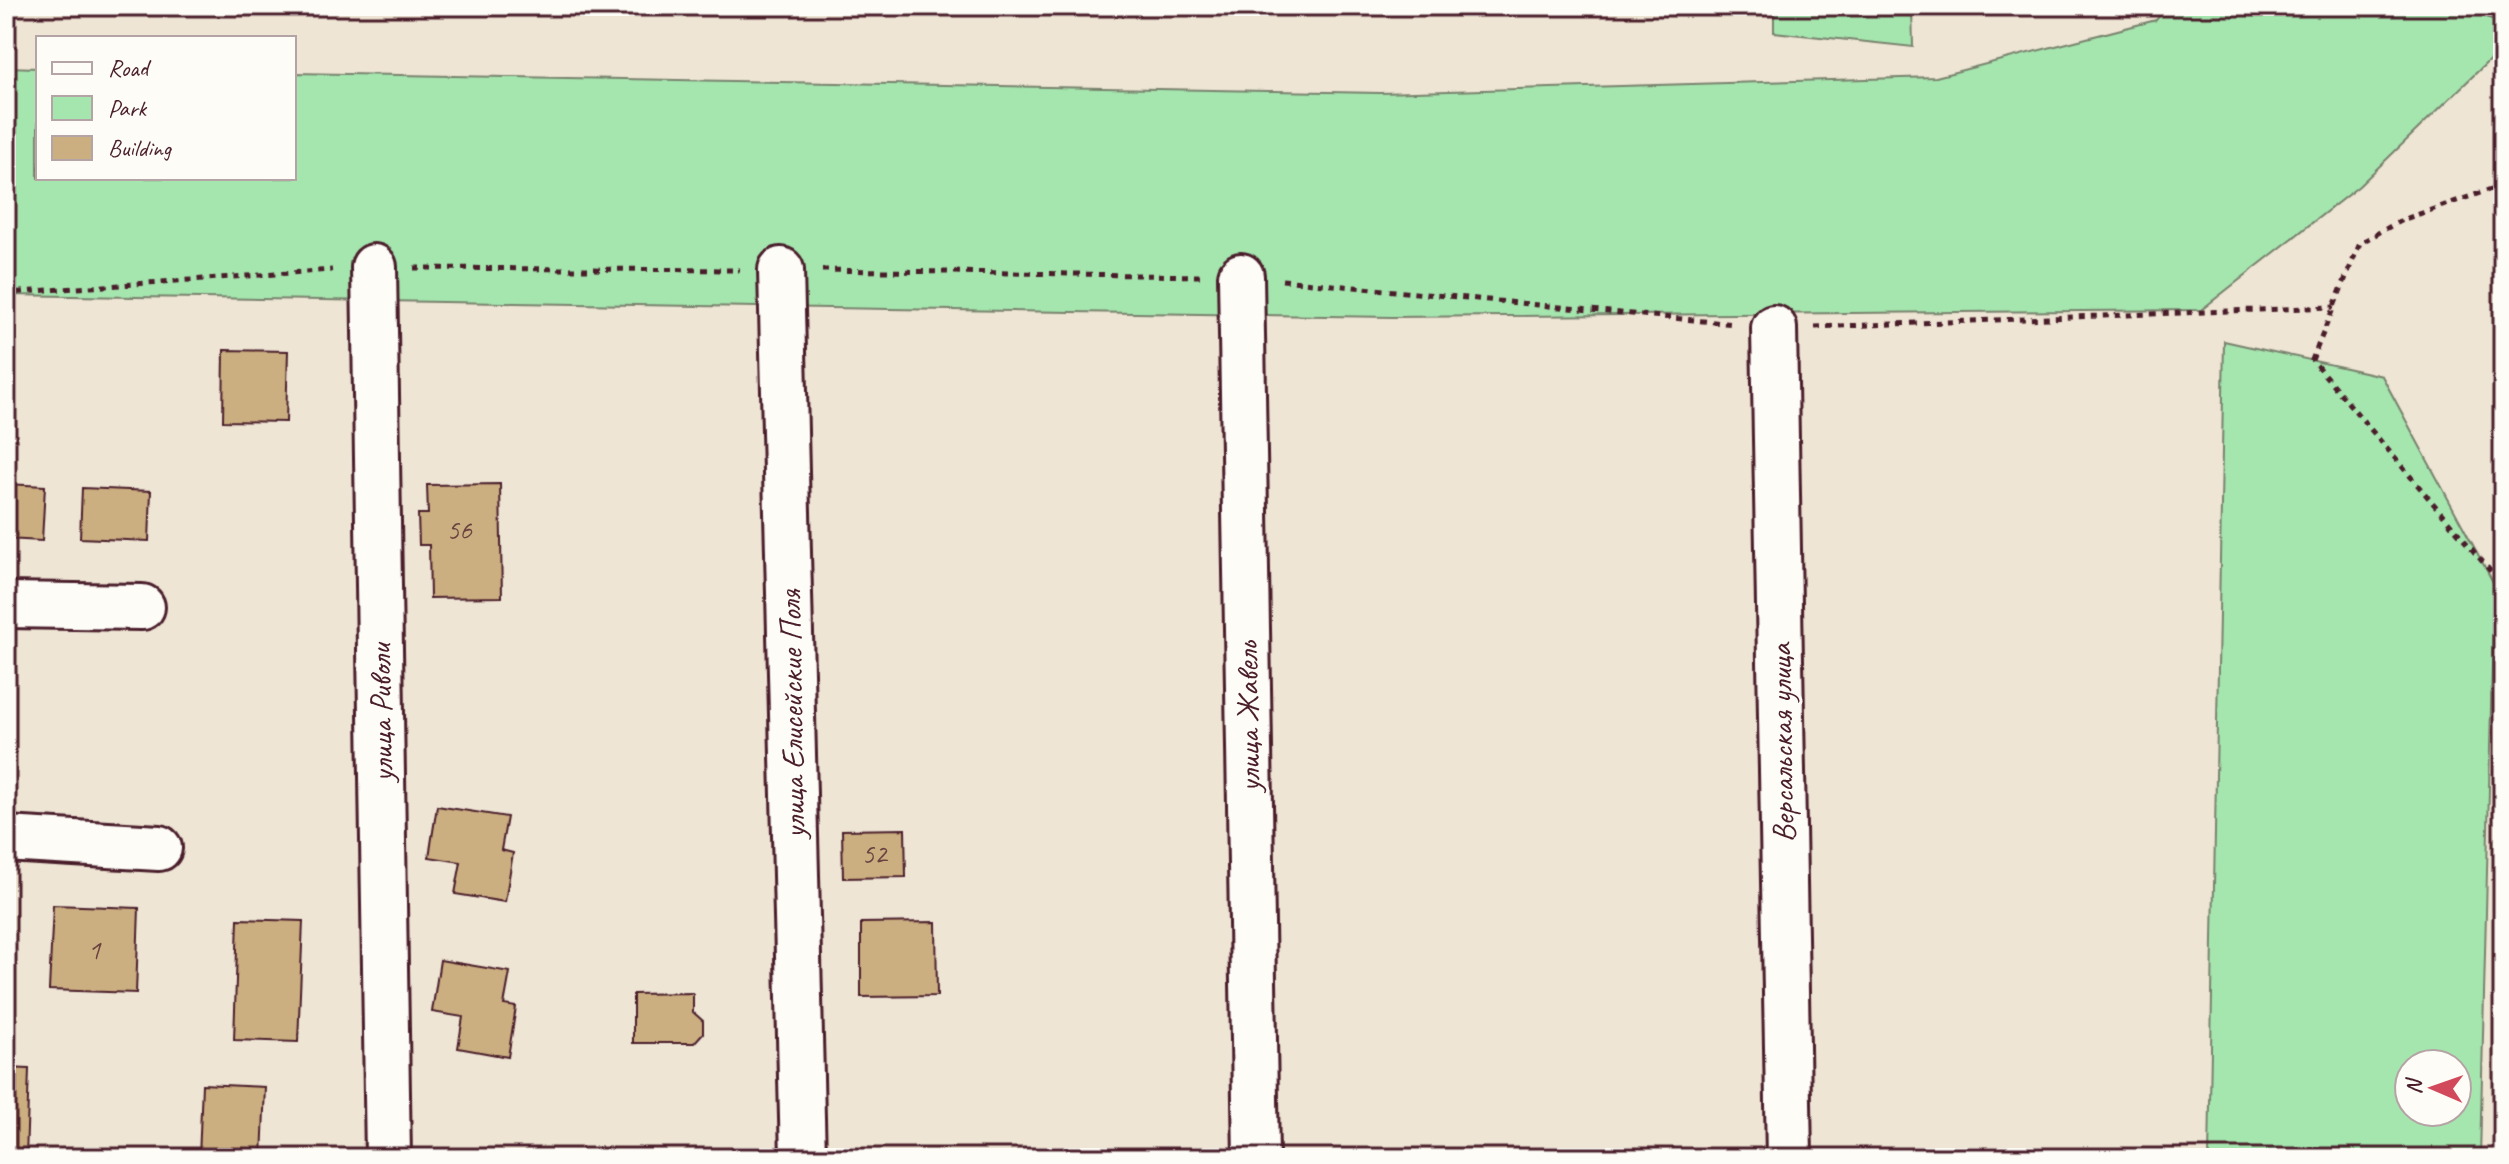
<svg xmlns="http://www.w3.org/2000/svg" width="2509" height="1164" viewBox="0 0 2509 1164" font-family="Caveat,sans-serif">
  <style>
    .green { fill: #a5e6af; stroke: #78826d; stroke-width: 2; fill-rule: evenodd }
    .building { fill: #cbaf81; stroke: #4a1f2b; stroke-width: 2 }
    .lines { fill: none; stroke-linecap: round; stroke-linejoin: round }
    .minor-casing { stroke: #4a1f2b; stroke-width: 50 }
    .path { stroke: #4a1f2b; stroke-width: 5; stroke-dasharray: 6 6; stroke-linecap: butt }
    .minor { stroke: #fdfcf7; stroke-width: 44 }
    .labels { text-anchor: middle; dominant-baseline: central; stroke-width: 6; stroke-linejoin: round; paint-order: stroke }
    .number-label { font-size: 28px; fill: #6a4340 }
    .street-label { font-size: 32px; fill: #4a1f2b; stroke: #fdfcf7 }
  </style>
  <rect width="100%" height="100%" fill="#eee5d4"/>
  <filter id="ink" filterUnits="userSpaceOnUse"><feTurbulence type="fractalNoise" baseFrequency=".0125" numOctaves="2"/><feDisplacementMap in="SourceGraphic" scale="16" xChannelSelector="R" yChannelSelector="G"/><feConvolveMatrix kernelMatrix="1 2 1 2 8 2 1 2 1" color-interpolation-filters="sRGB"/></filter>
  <g filter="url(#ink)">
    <path class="green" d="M1774,6H1912L1913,47L1774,32Z
      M2167,6H2466L2503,25V47L2359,186L2201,310L1392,317L6,295V67L38,68V178H294V73L1380,93L1936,77L2156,20Z
      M2224,341L2382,376L2494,584L2480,1158H2209ZM2409,1064H2457V1112H2409Z"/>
    <path class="building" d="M224,350L288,351L286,422L223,421Z
      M6,484L45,486L42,541L6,539Z
      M500,484L502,597L430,598L429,545H419L418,514H428L427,485Z
      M82,488L151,491L149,541L80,538Z
      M437,806L507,817L501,850L513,853L505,902L455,894L461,862L429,857Z
      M905,829L906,877L843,878L842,830Z
      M53,905L139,908L136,993L49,990Z
      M238,919L303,921L298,1042L234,1040Z
      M936,922L937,996L861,997V923Z
      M440,960L510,972L504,1005L516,1007L508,1057L458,1048L463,1017L432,1012Z
      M693,993V1012L703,1021V1033L694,1043H633V994Z
      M6,1068L29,1069L26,1158H6Z
      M202,1084L265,1087L262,1158H199Z"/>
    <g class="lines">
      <g class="minor-casing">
        <path id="minor" d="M374,267L388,1158
          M781,270L803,1158
          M1241,276L1256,1158
          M1774,328L1789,1158
          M6,605L142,607
          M6,839L159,848"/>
      </g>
      <path class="path" d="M2503,185L2402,220L2360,243L2312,360L2503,586
        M414,268L740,270
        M822,270L1200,276
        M1282,280L1734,324
        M6,293L332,270
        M1815,327L2334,307"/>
      <use href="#minor" class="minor"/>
    </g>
  </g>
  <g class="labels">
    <g class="number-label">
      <text x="459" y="529">56</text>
      <text x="874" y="853">52</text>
      <text x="94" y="949">1</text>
    </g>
    <g class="street-label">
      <text transform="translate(381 713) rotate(-91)">улица Риволи</text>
      <text transform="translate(792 714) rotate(-91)">улица Елисейские Поля</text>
      <text transform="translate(1248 717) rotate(-91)">улица Жавель</text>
      <text transform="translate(1782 743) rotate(-91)">Версальская улица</text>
    </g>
  </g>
  <rect width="2509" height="1164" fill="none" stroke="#fdfcf7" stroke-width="32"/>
  <rect x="16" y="16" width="2477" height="1132" fill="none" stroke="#4a1f2b" stroke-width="3" filter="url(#ink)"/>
  <rect x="36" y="36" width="260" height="144" fill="#fdfcf7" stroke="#b5a4a5" stroke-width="2"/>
  <rect x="52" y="62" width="40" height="12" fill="#fdfcf7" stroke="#b5a4a5" stroke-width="2"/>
  <text x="108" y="76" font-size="24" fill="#4a1f2b">Road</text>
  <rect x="52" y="96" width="40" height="24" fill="#a5e6af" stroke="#b5a4a5" stroke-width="2"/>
  <text x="108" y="116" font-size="24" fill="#4a1f2b">Park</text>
  <rect x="52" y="136" width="40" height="24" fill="#cbaf81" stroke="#b5a4a5" stroke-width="2"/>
  <text x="108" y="156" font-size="24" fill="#4a1f2b">Building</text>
  <g transform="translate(2433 1088) rotate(272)"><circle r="38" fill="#fdfcf7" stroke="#b5a4a5" stroke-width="2"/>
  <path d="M0-6L14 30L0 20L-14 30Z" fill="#d1495b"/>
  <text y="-12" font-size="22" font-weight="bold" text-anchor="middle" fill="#4a1f2b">N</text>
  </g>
</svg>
